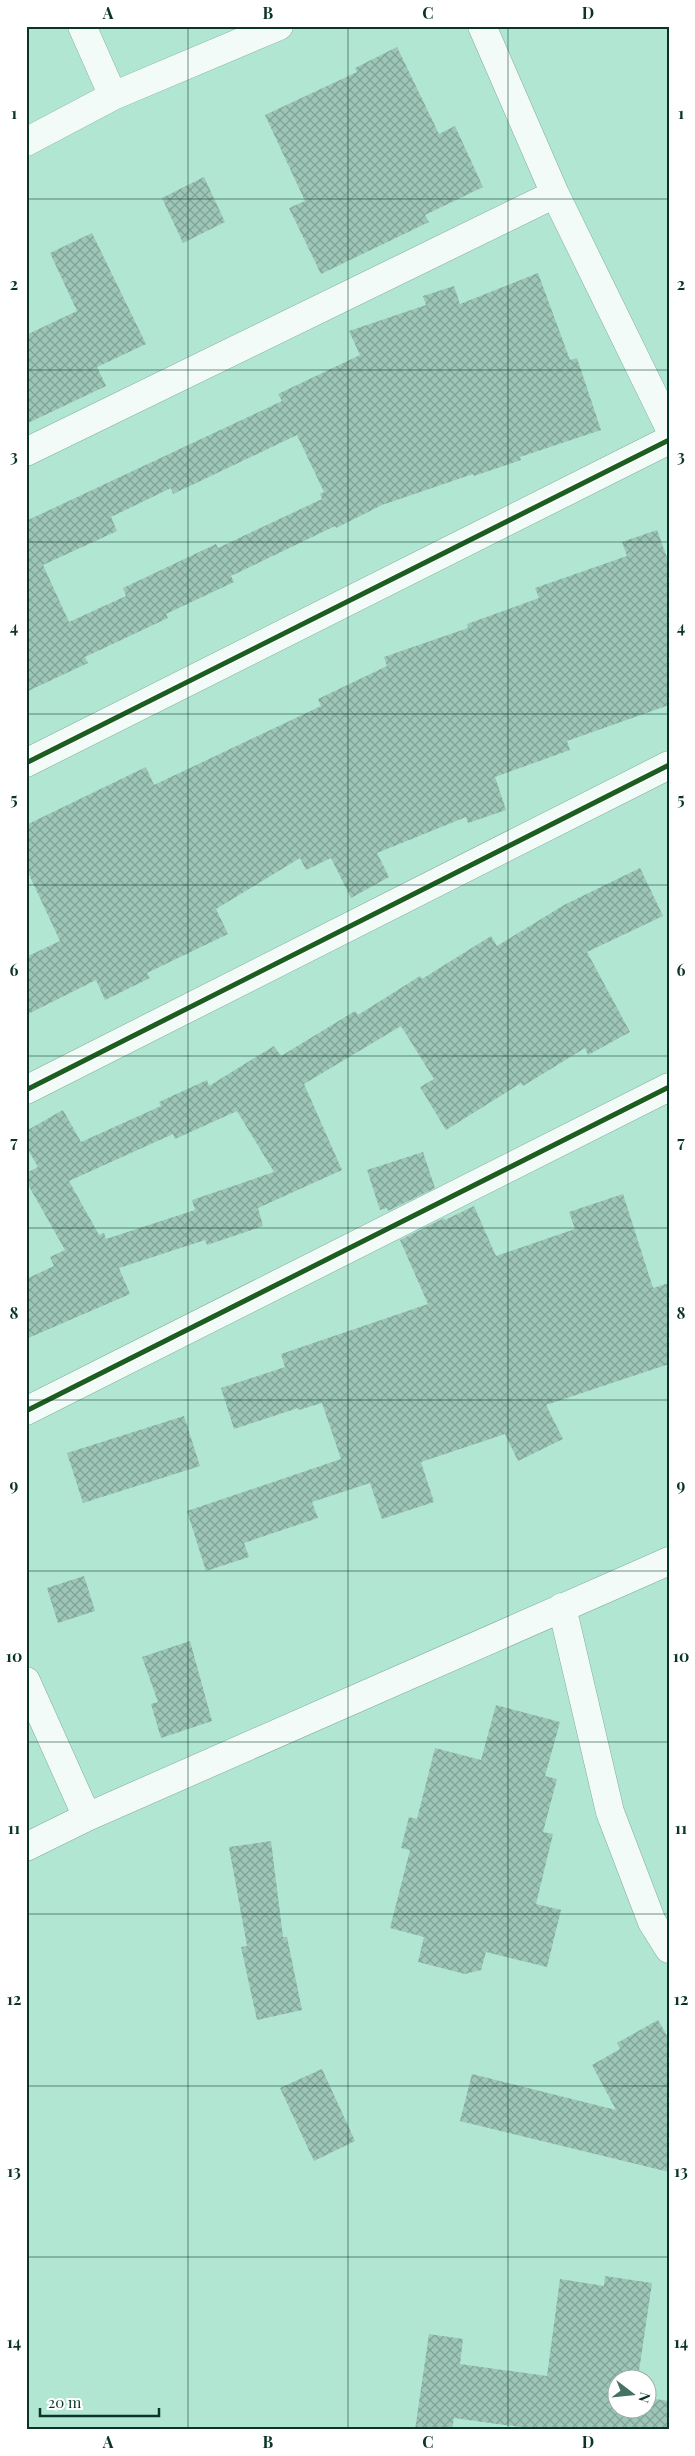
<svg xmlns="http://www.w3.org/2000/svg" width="695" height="2456" viewBox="0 0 695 2456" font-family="'Playfair Display',serif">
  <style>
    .building { fill: url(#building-cross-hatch); fill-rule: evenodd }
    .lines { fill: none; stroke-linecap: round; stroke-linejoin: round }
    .minor-casing { stroke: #81ac9e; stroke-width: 29 }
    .minor { stroke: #f3fbf8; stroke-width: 28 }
    .cycleway-casing { stroke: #fff; stroke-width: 8 }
    .cycleway { stroke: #1b5e20; stroke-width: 5 }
    .grid { fill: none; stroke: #093427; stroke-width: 1; stroke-opacity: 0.55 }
    .neatline { fill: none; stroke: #093427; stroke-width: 2 }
    .grid-label { font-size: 16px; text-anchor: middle; font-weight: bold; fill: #093427 }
  </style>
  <defs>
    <pattern id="building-cross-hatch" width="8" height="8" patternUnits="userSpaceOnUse" patternTransform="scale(1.25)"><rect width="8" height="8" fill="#9dc6b8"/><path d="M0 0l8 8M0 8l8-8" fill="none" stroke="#7ea296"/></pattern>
  </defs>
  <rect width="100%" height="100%" fill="#b1e6d3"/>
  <path class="building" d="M397,47L439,134L455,126L483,187L425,215L429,222L321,274L289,208L305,201L265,115L357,72L355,68Z
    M204,177L225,222L183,243L162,198Z
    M92,233L146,344L97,367L106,386L26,424V335L77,311L50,253Z
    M538,273L570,360L577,358L601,430L520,457L521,460L474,476L473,474L382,505L336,528L335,526L231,576L234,582L166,614L168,618L85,657L88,663L26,692V521L282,401L278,394L360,355L349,331L426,305L423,296L454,286L460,304ZM297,435L324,492L320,494L322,499L218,548L216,544L214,545L123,588L126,596L69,622L43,565L117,531L111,517L171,488L173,494Z
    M657,530L669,563V705L567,741L570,750L495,777L506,810L468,823L466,817L377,853L389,877L351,898L331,858L306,870L300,858L216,909L228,934L147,973L150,978L105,1000L96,980L26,1015V957L60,941L26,868V825L146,767L154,785L321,706L318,699L387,666L384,657L468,628L467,624L539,598L535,588L627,556L622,542Z
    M640,868L663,916L587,952L630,1032L588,1055L585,1048L523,1086L521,1083L446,1130L420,1087L434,1079L401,1026L304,1084L342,1170L258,1208L263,1226L207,1245L205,1240L119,1268L130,1294L26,1339V1279L54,1266L50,1257L65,1250L26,1181V1173L38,1167L26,1146V1131L63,1110L81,1142L161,1106L159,1102L207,1080L209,1086L274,1046L281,1056L355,1011L358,1015L420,976L422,979L491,936L497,946L564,905ZM237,1111L274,1172L192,1200L195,1210L106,1239L104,1233L99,1235L69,1181L173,1134L175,1139Z
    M423,1152L435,1188L388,1211L387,1208L380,1210L367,1170Z
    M623,1194L653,1288L669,1283V1364L546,1405L563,1439L518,1461L505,1434L421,1462L434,1502L382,1519L370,1483L312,1502L318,1518L244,1543L249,1557L206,1571L187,1511L341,1459L322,1403L299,1410L298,1408L234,1429L221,1388L285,1367L281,1354L428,1304L400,1240L444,1218L445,1220L474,1206L496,1256L575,1229L569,1212Z
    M184,1416L200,1466L83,1503L67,1453Z
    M84,1576L95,1611L58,1623L47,1588Z
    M190,1641L212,1721L161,1738L151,1704L158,1702L142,1657Z
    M496,1705L560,1722L545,1776L557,1779L543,1832L553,1834L536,1904L561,1910L547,1967L486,1952L481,1970L465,1974L418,1962L424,1937L390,1928L410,1850L401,1848L409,1817L417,1819L435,1748L481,1760Z
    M271,1841L283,1937H287L302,2010L257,2020L241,1947L247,1946L229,1847Z
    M658,2020L669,2039V2172L460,2121L472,2074L616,2110L592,2065L620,2049L617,2043Z
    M322,2069L355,2141L314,2161L280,2088Z
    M605,2276L652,2283L638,2378H618V2408H648V2398L669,2401V2430H542L454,2418L452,2430H415L429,2334L463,2339L460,2364L547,2376L560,2279L604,2286Z"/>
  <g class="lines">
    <g class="minor-casing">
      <path id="minor" d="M82,26L113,96L279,26
        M482,26L555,194L669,427
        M26,142L113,96
        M26,452L555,194
        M26,763L669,440
        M26,1090L669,765
        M26,1411L669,1087
        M562,1607L610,1812L652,1922L669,1949
        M26,1681L87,1817
        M26,1847L87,1817L669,1561"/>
    </g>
    <use href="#minor" class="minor"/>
    <g class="cycleway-casing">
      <path id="cycleway" d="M26,763L669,440
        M26,1090L669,765
        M26,1411L669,1087"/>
    </g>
    <use href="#cycleway" class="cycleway"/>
  </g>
  <path class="grid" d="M188,26V2430M348,26V2430M508,26V2430M26,199H669M26,370H669M26,542H669M26,714H669M26,885H669M26,1056H669M26,1228H669M26,1400H669M26,1571H669M26,1742H669M26,1914H669M26,2086H669M26,2257H669"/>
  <rect width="695" height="2456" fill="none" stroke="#ffffff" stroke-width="55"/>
  <g transform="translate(632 2394) rotate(106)"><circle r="24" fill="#ffffff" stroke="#9daea9"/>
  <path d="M0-4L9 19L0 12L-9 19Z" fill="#447263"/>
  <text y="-8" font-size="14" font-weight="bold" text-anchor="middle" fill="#093427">N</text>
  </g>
  <path d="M40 2408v8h119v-8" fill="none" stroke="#093427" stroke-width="2.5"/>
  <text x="48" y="2408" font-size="15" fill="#093427" stroke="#ffffff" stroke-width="4" paint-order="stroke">20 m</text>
  <rect x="28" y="28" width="640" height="2400" class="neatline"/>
  <g class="grid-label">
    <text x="108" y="19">A</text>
    <text x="268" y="19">B</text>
    <text x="428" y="19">C</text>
    <text x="588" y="19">D</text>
    <text x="14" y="119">1</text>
    <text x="681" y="119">1</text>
    <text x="14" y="290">2</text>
    <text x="681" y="290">2</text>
    <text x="14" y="462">3</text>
    <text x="681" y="462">3</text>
    <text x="14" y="633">4</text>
    <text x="681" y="633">4</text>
    <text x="14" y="805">5</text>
    <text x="681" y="805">5</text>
    <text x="14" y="976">6</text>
    <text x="681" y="976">6</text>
    <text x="14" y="1148">7</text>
    <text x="681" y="1148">7</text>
    <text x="14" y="1319">8</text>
    <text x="681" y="1319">8</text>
    <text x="14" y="1491">9</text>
    <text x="681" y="1491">9</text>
    <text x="14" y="1662">10</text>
    <text x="681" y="1662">10</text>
    <text x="14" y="1834">11</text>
    <text x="681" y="1834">11</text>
    <text x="14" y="2005">12</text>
    <text x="681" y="2005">12</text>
    <text x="14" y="2177">13</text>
    <text x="681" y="2177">13</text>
    <text x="14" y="2348">14</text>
    <text x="681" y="2348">14</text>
    <text x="108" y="2448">A</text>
    <text x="268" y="2448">B</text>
    <text x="428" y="2448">C</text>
    <text x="588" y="2448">D</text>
  </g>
</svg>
